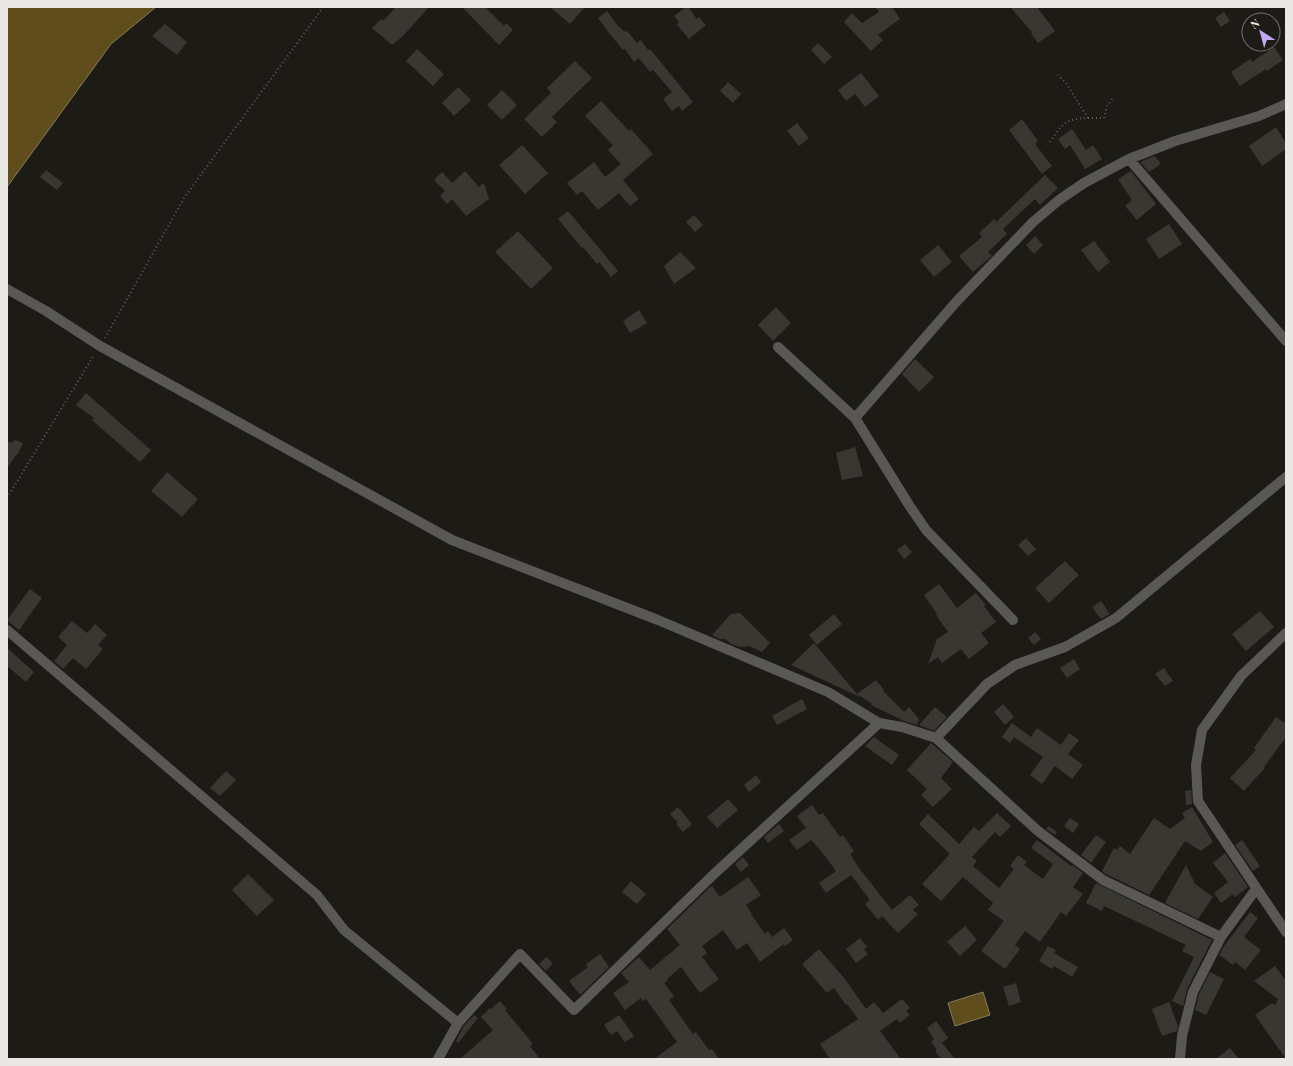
<svg xmlns="http://www.w3.org/2000/svg" width="1293" height="1066" viewBox="0 0 1293 1066" font-family="'Playfair Display',serif">
  <style>
    .water { fill: #5f4d1b; stroke: #887c58 }
    .building { fill: #393731 }
    .lines { fill: none; stroke-linecap: round; stroke-linejoin: round }
    .path { stroke: #605e5a; stroke-width: 2; stroke-dasharray: 1 3; stroke-linecap: butt }
    .minor { stroke: #595855; stroke-width: 10 }
  </style>
  <rect width="100%" height="100%" fill="#1d1b16"/>
  <path class="water" d="M7,7H156L111,44L7,187Z
    M983,992L990,1015L955,1026L948,1003Z"/>
  <path class="building" d="M396,7H429L402,37L392,45L372,28L381,19L383,21Z
    M462,7H485L504,26L506,23L513,30L499,45Z
    M550,7H585L570,24Z
    M686,7H688L697,19L699,17L706,25L689,39L677,25L679,22L674,16Z
    M875,7H892L900,19L878,35L883,40L871,51L844,22L852,13L862,23L879,12Z
    M1010,7H1037L1055,31L1038,43L1031,33L1032,32Z
    M607,11L618,26L625,32L627,31L637,43L641,40L648,50L650,49L693,102L682,111L679,106L672,111L663,99L672,92L653,70L650,72L639,58L634,62L625,49L623,50L609,33L598,18Z
    M1224,12L1230,21L1221,27L1215,18Z
    M165,24L187,42L177,55L152,36Z
    M818,43L832,57L824,64L811,50Z
    M1274,47L1283,60L1267,71L1266,69L1240,86L1231,72L1250,59L1252,62Z
    M417,49L444,74L433,86L406,61Z
    M575,61L592,78L552,117L557,122L542,137L524,119L551,93L547,88Z
    M861,73L879,96L865,107L855,94L846,101L838,90Z
    M728,82L741,94L733,103L720,91Z
    M458,87L471,100L454,116L442,103Z
    M502,90L517,105L502,120L487,105Z
    M601,101L629,131L631,129L653,154L623,180L639,199L630,206L619,193L598,210L582,191L577,195L567,183L594,162L605,177L621,164L608,150L613,145L585,116Z
    M1022,119L1038,141L1035,144L1052,166L1042,174L1009,130Z
    M797,123L809,138L799,146L787,131Z
    M1276,127L1286,143V149L1262,166L1249,146Z
    M1072,129L1086,150L1093,145L1102,159L1085,169L1070,145L1065,149L1058,139Z
    M522,145L548,173L525,194L499,165Z
    M1155,156L1161,164L1149,172L1140,162Z
    M46,170L63,183L57,190L40,177Z
    M465,171L479,187L484,183L489,199L466,216L452,199L447,204L440,196L445,191L434,180L442,172L452,183Z
    M1131,171L1156,204L1137,220L1125,206L1132,200L1118,179Z
    M1045,175L1058,188L1040,205L1035,199L1003,229L1007,234L988,252L992,256L973,272L959,256L982,237L979,233L994,219L996,222Z
    M568,211L618,271L611,277L599,262L597,264L583,247L582,248L558,219Z
    M694,215L703,225L695,232L686,222Z
    M1169,224L1182,244L1159,259L1146,239Z
    M518,231L553,268L531,289L495,252Z
    M1035,236L1043,245L1034,254L1026,245Z
    M1094,241L1110,262L1098,272L1081,250Z
    M938,245L952,262L934,277L920,260Z
    M680,252L696,268L674,284L664,266Z
    M776,307L791,323L773,341L758,325Z
    M639,310L647,323L630,333L623,321Z
    M915,359L934,377L919,392L902,374Z
    M86,393L151,450L140,462L92,420L94,418L76,405Z
    M15,440L23,443L18,454L16,455L7,468V441L11,443Z
    M855,447L863,476L842,480L836,453Z
    M167,472L198,499L182,517L151,491Z
    M1026,538L1036,549L1028,556L1018,545Z
    M905,544L912,552L904,559L897,550Z
    M1065,561L1079,575L1049,603L1035,588Z
    M939,584L957,608L976,593L986,605L984,606L996,622L981,633L989,643L969,659L961,649L942,663L938,657L928,664L937,639L948,632L936,615L937,614L924,595Z
    M30,589L42,598L19,630L7,620Z
    M1101,601L1110,614L1101,619L1092,607Z
    M1260,611L1274,627L1246,651L1232,634Z
    M740,613L770,643L762,652L749,646L740,647L731,644L726,639H720L712,635L731,614Z
    M834,614L842,624L817,645L809,635Z
    M72,621L87,633L95,624L107,635L98,645L103,649L86,669L73,658L63,669L54,661L67,645L58,637Z
    M1035,632L1041,639L1034,645L1028,638Z
    M814,643L857,694L876,680L884,690L883,691L904,712L909,707L919,719L917,725L904,721L871,705L872,704L857,694L860,697L791,665Z
    M7,648L34,672L26,682L7,666Z
    M1074,659L1080,669L1067,678L1060,668Z
    M1164,668L1173,681L1165,686L1155,674Z
    M802,699L807,709L777,725L772,716Z
    M1003,704L1014,717L1005,725L994,712Z
    M935,707L947,717L934,731L919,725Z
    M1276,717L1286,724V737L1264,767L1265,768L1244,791L1230,778L1256,750L1254,748Z
    M1012,723L1031,737L1037,728L1061,745L1069,733L1079,740L1068,754L1083,765L1072,779L1055,766L1042,784L1030,775L1043,757L1014,737L1010,743L1002,737Z
    M874,737L899,755L892,765L865,746Z
    M931,743L953,762L941,778L952,789L933,807L921,795L927,789L907,770Z
    M226,771L236,780L220,796L210,788Z
    M756,775L761,782L749,792L744,785Z
    M1191,790L1192,804L1186,805L1185,791Z
    M728,799L738,810L717,828L707,817Z
    M812,805L819,815L823,813L840,837L843,835L854,851L850,854L859,868L892,910L910,895L919,905L913,910L918,914L898,933L882,916L878,920L865,904L870,900L851,875L826,893L819,883L836,871L821,851L811,840L797,850L789,840L806,828L797,816Z
    M678,807L692,824L683,832L676,824L678,823L670,814Z
    M1192,807L1213,842L1201,851L1185,841L1149,895L1106,874L1102,871L1114,848L1117,850L1120,846L1130,854L1154,818L1170,829L1185,818L1182,813Z
    M997,813L1011,826L1000,837L995,832L972,857L977,861L973,866L999,888L1014,869L1010,866L1018,855L1027,862L1024,865L1043,879L1053,864L1031,848L1037,840L1071,866L1072,865L1083,873L1073,887L1083,894L1066,916L1061,912L1040,942L1025,931L1015,945L1020,949L1005,969L981,951L1004,921L988,910L993,903L963,877L941,901L922,884L950,854L919,824L928,814L959,844L974,827L979,831Z
    M1070,818L1079,824L1073,833L1064,826Z
    M779,824L784,831L768,843L764,837Z
    M1049,826L1057,832L1055,835L1046,829Z
    M1096,835L1106,842L1091,863L1081,855Z
    M1242,840L1260,866L1253,871L1235,845Z
    M1225,853L1248,887L1235,897L1233,894L1221,903L1214,893L1228,882L1213,863Z
    M743,857L749,865L741,872L735,864Z
    M1186,865L1195,884L1213,897L1198,919L1165,903Z
    M248,874L274,900L257,916L232,890Z
    M748,877L761,895L746,905L752,914H751L765,934L768,931L772,937L784,928L793,940L785,946L784,944L760,962L747,943L737,950L723,930L702,946L707,953L702,957L719,979L700,993L681,967L667,979L668,980L664,983L674,996L669,1000L693,1034L696,1032L709,1050L712,1049L719,1059H654L677,1042L646,999L643,1001L641,998L625,1010L613,993L629,982L621,973L639,957L650,970L680,945L667,929L709,888L712,886L720,897Z
    M631,881L646,894L637,904L622,892Z
    M1096,883L1212,940L1187,989L1183,1006L1172,1001L1194,957L1182,951L1186,945L1104,906L1102,911L1086,903Z
    M1250,912L1258,918L1244,937L1261,950L1245,970L1235,962L1233,965L1219,955L1224,946Z
    M965,926L977,940L960,956L947,942Z
    M860,938L867,947L864,949L868,954L856,963L846,949Z
    M1048,946L1056,950L1054,953L1078,967L1072,977L1054,966L1052,969L1039,961Z
    M819,949L845,979L866,1009L874,1002L883,1013L902,999L910,1008L906,1011L910,1015L900,1023L897,1019L880,1031L901,1059H830L820,1044L858,1019L847,1004L846,1005L834,988L827,993L802,964Z
    M600,954L609,967L580,995L569,981L588,967L586,964Z
    M546,957L553,963L546,971L539,964Z
    M1275,966L1286,981V1059L1255,1015L1272,1003L1275,1005L1278,999L1254,981Z
    M1210,972L1224,979L1206,1015L1195,1010L1199,994Z
    M1016,983L1021,1002L1009,1006L1003,987Z
    M500,1001L507,1009L505,1010L533,1044L530,1046L540,1059H460L493,1030L481,1017L490,1008L491,1009Z
    M1169,1002L1178,1026L1177,1031L1162,1036L1152,1009Z
    M474,1015L478,1018L458,1043L456,1041L463,1027Z
    M619,1015L634,1036L625,1042L617,1031L611,1035L604,1025Z
    M936,1021L948,1038L942,1043L955,1059H941L935,1051L937,1050L931,1042L934,1039L927,1028Z
    M1230,1048L1239,1059H1216Z"/>
  <g class="lines">
    <path class="path" d="M1088,118H1104L1107,106L1113,98
      M1050,142C1063,123 1065,119 1088,118L1066,83L1058,75
      M105,338L184,198L322,9
      M7,498L94,355"/>
    <path class="minor" d="M1129,159L1286,341
      M7,289L46,311L100,346L452,540L658,620L828,692L879,723L902,727L936,738L1038,831L1103,880L1221,937
      M778,347L855,418L909,505L926,530L1013,620
      M855,418L957,301L1033,222L1059,200L1084,183L1129,159L1175,141L1259,116L1286,104
      M7,630L317,895L344,930L458,1023L520,954L574,1010L714,874L879,723
      M1286,633L1241,676L1202,730L1196,765L1198,801L1286,932
      M936,738L987,684L1015,665L1065,647L1116,618L1286,477
      M438,1059L458,1023
      M1180,1059L1182,1036L1193,992L1221,937L1256,889"/>
  </g>
  <rect width="1293" height="1066" fill="none" stroke="#e9e8e5" stroke-width="16"/>
  <g transform="translate(1261 32) rotate(324)"><circle r="19" fill="#1d1b16" stroke="#6f6d69"/>
  <path d="M0-3L7 15L0 10L-7 15Z" fill="#c1a8f3"/>
  <text y="-6" font-size="11" font-weight="bold" text-anchor="middle" fill="#e9e8e5">N</text>
  </g>
</svg>
